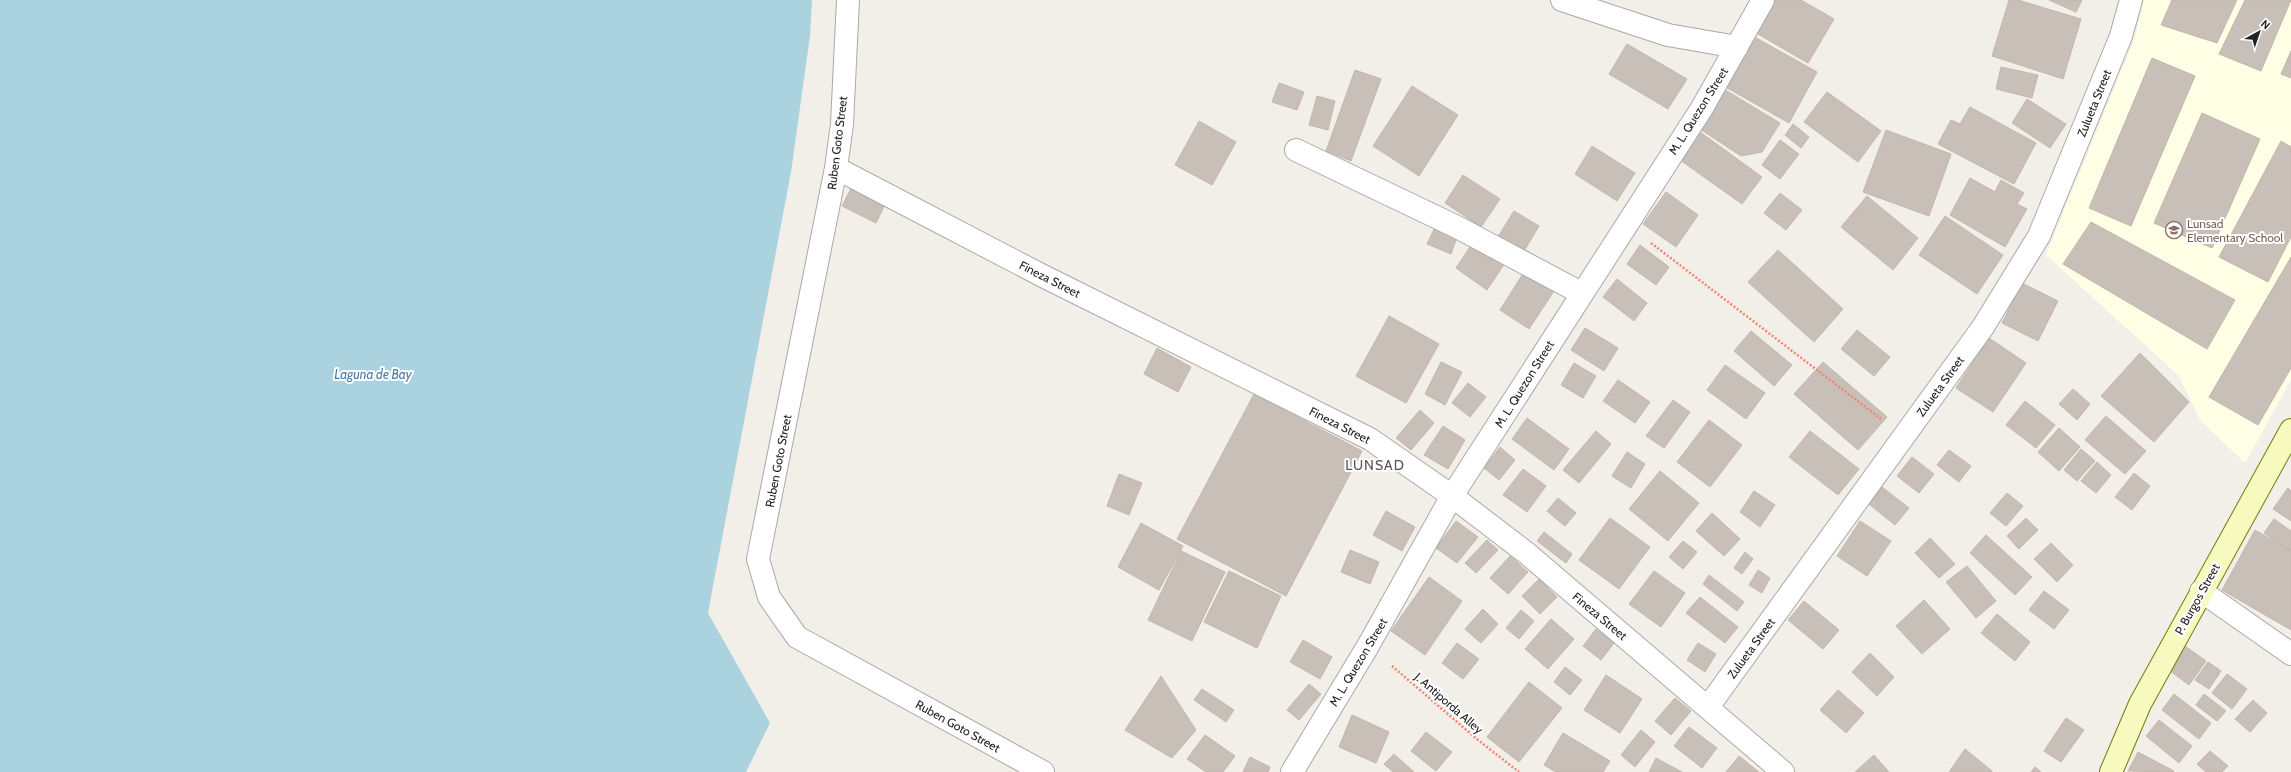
<svg xmlns="http://www.w3.org/2000/svg" width="2291" height="772" viewBox="0 0 2291 772" font-family="Cabin,sans-serif">
  <style>
    .education { fill: #ffffe5 }
    .water { fill: #aad3df }
    .building { fill: #c7bfb8; stroke: #c4b6ab }
    .lines { fill: none; stroke-linecap: round; stroke-linejoin: round }
    .street-casing { stroke: #a9a9a9; stroke-width: 24 }
    .secondary-casing { stroke: #707d05; stroke-width: 24 }
    .path { stroke: #fa8072; stroke-width: 2.5; stroke-dasharray: 2 2; stroke-linecap: butt }
    .street { stroke: #fff; stroke-width: 22 }
    .secondary { stroke: #f7fabf; stroke-width: 22 }
    .labels { text-anchor: middle; dominant-baseline: central; stroke-width: 4; stroke-linejoin: round; paint-order: stroke }
    .street-label { font-size: 12px; fill: #222; stroke: #fff }
    .education-label { font-size: 12px; fill: #785e54; stroke: #fff; text-anchor: start }
    .water-label { font-size: 13px; font-style: italic; fill: #4a7aab; stroke: #fff }
    .quarter-label { font-size: 14px; letter-spacing: 1px; fill: #555; stroke: #fff }
  </style>
  <rect width="100%" height="100%" fill="#f2efe9"/>
  <path class="education" d="M2144,0H2291V380L2245,463L2200,420L2179,376L2046,255L2134,40Z"/>
  <path class="water" d="M0,0H812L810,36L791,172L708,613L770,723L746,772H0Z"/>
  <path class="building" d="M1769,0H1801L1834,19L1808,63L1751,30Z
    M2009,0H2018L2081,19L2063,79L1992,56Z
    M2049,0H2082L2076,12Z
    M2172,0H2237L2217,43L2161,25Z
    M2245,0H2291L2261,71L2219,54Z
    M1751,35L1817,72L1789,123L1722,85Z
    M1627,44L1687,79L1668,109L1609,74Z
    M2291,51V78L2281,74Z
    M2152,58L2195,76L2131,226L2089,208Z
    M2001,67L2038,75L2032,98L1996,89Z
    M1355,70L1381,79L1351,161L1326,151Z
    M1279,83L1304,92L1297,110L1272,102Z
    M1412,86L1458,115L1419,176L1373,146Z
    M1722,88L1780,123L1762,152L1741,156L1694,125Z
    M1827,92L1881,131L1858,162L1804,122Z
    M1317,96L1335,101L1328,130L1309,125Z
    M2027,99L2066,124L2050,148L2012,123Z
    M1970,107L2036,143L2014,184L1938,144L1951,120L1960,124Z
    M2202,113L2260,139L2212,248L2154,223Z
    M1199,121L1236,142L1212,185L1175,165Z
    M1793,124L1809,137L1801,148L1785,135Z
    M1886,130L1951,154L1929,216L1863,192Z
    M1700,132L1762,177L1742,204L1680,160Z
    M1780,140L1799,154L1780,179L1762,165Z
    M2281,141L2291,147V237L2268,282L2219,257Z
    M1592,146L1635,173L1617,201L1575,174Z
    M1463,175L1500,199L1481,227L1445,203Z
    M1970,178L1995,192L2001,180L2024,193L2017,204L2027,209L2005,247L1950,215Z
    M856,179L889,196L876,223L842,206Z
    M1666,192L1698,215L1676,247L1643,224Z
    M1780,193L1802,210L1786,230L1764,213Z
    M1867,196L1918,238L1893,270L1841,227Z
    M1514,211L1539,226L1520,258L1494,243Z
    M1945,216L2003,255L1977,294L1919,255Z
    M2091,222L2235,300L2207,349L2063,264Z
    M1436,225L1458,234L1451,254L1427,244Z
    M1474,241L1505,263L1487,290L1456,268Z
    M1640,245L1669,267L1656,285L1627,264Z
    M1778,250L1843,309L1814,342L1748,282Z
    M2291,257V368L2258,425L2209,397Z
    M1524,272L1554,291L1529,329L1500,310Z
    M1617,279L1647,303L1634,321L1603,297Z
    M2022,283L2058,301L2038,341L2002,323Z
    M1389,316L1439,344L1406,403L1356,376Z
    M1585,328L1618,348L1604,371L1571,350Z
    M1857,330L1890,357L1874,376L1841,349Z
    M1751,331L1792,365L1774,386L1734,351Z
    M1989,338L2026,363L1993,412L1956,388Z
    M1157,348L1191,367L1178,392L1144,374Z
    M2140,353L2189,402L2154,442L2101,396Z
    M1441,362L1462,372L1445,405L1425,394Z
    M1823,362L1887,417L1858,450L1794,394Z
    M1574,363L1596,376L1583,398L1561,385Z
    M1725,365L1765,393L1746,419L1707,390Z
    M1618,380L1650,402L1635,423L1603,401Z
    M1468,383L1486,397L1470,417L1452,403Z
    M2073,389L2090,404L2077,420L2059,404Z
    M1254,394L1362,451L1286,596L1177,539Z
    M1673,400L1690,412L1664,448L1646,436Z
    M2025,401L2055,425L2036,448L2006,425Z
    M1420,410L1434,423L1411,450L1396,438Z
    M2106,416L2146,451L2125,474L2085,440Z
    M1527,418L1569,449L1554,470L1512,439Z
    M1709,420L1742,445L1710,487L1677,462Z
    M1443,426L1465,440L1448,469L1424,455Z
    M2059,428L2080,447L2059,471L2038,452Z
    M1596,431L1611,444L1579,483L1563,470Z
    M1810,431L1859,469L1838,495L1789,457Z
    M1500,447L1515,460L1499,480L1484,468Z
    M2081,449L2095,461L2077,481L2064,470Z
    M1949,450L1971,466L1959,482L1937,465Z
    M1627,452L1645,464L1631,488L1612,476Z
    M1912,457L1934,474L1919,493L1897,476Z
    M2097,462L2111,475L2096,493L2081,481Z
    M1523,469L1546,486L1527,512L1503,495Z
    M1660,471L1699,503L1668,541L1629,509Z
    M2134,473L2150,486L2132,510L2115,497Z
    M1119,474L1142,483L1129,515L1107,506Z
    M1882,487L1909,508L1895,525L1869,504Z
    M2288,488L2291,491V521L2273,509Z
    M1754,491L1775,505L1760,527L1740,512Z
    M2007,493L2023,506L2006,526L1990,513Z
    M1558,498L1576,513L1565,526L1547,511Z
    M1386,511L1415,527L1402,551L1373,535Z
    M1712,513L1740,539L1724,556L1696,531Z
    M1610,518L1650,547L1619,589L1579,560Z
    M2026,518L2038,530L2019,549L2007,536Z
    M2274,519L2291,531V552L2264,533Z
    M1456,521L1478,537L1457,563L1436,548Z
    M1860,521L1891,541L1867,576L1837,556Z
    M1141,523L1183,546L1159,590L1118,567Z
    M2255,530L2291,551V630L2222,590Z
    M1544,532L1572,554L1566,563L1537,541Z
    M1986,535L2032,577L2015,595L1970,553Z
    M1930,538L1955,564L1939,578L1915,553Z
    M1487,540L1498,550L1476,573L1465,563Z
    M1683,541L1697,552L1683,569L1669,557Z
    M2051,543L2073,565L2057,582L2034,559Z
    M1350,550L1379,562L1370,584L1341,572Z
    M1181,551L1225,572L1192,641L1148,620Z
    M1745,552L1753,559L1742,574L1734,568Z
    M1510,556L1528,572L1508,594L1490,578Z
    M1967,566L1996,601L1976,618L1946,582Z
    M1758,570L1770,578L1762,593L1749,585Z
    M1229,571L1281,596L1257,648L1204,622Z
    M1654,571L1685,593L1661,627L1629,604Z
    M1709,575L1744,602L1737,611L1703,584Z
    M1429,577L1462,601L1425,655L1391,631Z
    M1539,579L1557,597L1540,614L1522,596Z
    M2044,591L2069,610L2054,629L2029,610Z
    M1700,597L1738,627L1725,643L1686,613Z
    M1924,600L1950,629L1922,654L1896,626Z
    M1804,601L1839,630L1823,649L1788,620Z
    M1483,609L1498,624L1481,643L1465,629Z
    M1521,610L1534,621L1519,639L1506,628Z
    M1997,614L2030,642L2015,661L1981,633Z
    M1551,619L1574,639L1548,669L1525,649Z
    M1596,629L1614,643L1601,660L1583,646Z
    M1303,640L1332,657L1320,679L1290,662Z
    M1457,643L1479,659L1463,679L1442,663Z
    M1698,643L1716,654L1705,672L1687,660Z
    M2185,646L2206,661L2189,685L2169,670Z
    M1870,653L1894,677L1877,696L1852,672Z
    M2208,662L2221,671L2209,689L2195,680Z
    M1565,667L1582,680L1570,695L1554,682Z
    M2227,674L2247,689L2232,709L2212,693Z
    M1606,675L1642,699L1620,733L1584,710Z
    M1161,676L1196,730L1172,758L1125,730Z
    M1529,682L1562,708L1519,762L1487,737Z
    M1309,684L1321,694L1299,720L1287,710Z
    M1202,689L1234,710L1226,722L1194,700Z
    M1838,690L1864,713L1846,733L1820,710Z
    M2174,694L2211,723L2199,739L2162,710Z
    M2204,694L2226,711L2217,721L2196,705Z
    M1675,698L1691,711L1671,735L1655,721Z
    M2253,700L2267,713L2250,732L2235,719Z
    M1352,715L1389,732L1376,763L1339,747Z
    M2066,718L2084,730L2061,762L2044,751Z
    M2159,720L2192,746L2179,763L2146,736Z
    M1689,727L1717,748L1702,768L1674,746Z
    M1641,730L1655,742L1635,767L1621,755Z
    M1426,732L1452,752L1436,771L1411,751Z
    M1563,733L1610,761L1603,772H1556L1544,765Z
    M1205,735L1235,756L1223,772H1206L1187,759Z
    M1965,749L1992,771V772H1949Z
    M2210,751L2228,766L2222,772H2206L2197,764Z
    M2138,752L2174,771L2173,772L2128,771Z
    M1394,754L1414,772H1393L1384,764Z
    M1874,755L1889,772H1855Z
    M1739,756L1759,772H1726Z
    M1250,757L1270,767L1268,772H1243Z
    M1656,758L1682,772H1649Z
    M2035,767L2041,772H2031Z"/>
  <g class="lines">
    <g class="street-casing">
      <path id="street" d="M848,0L842,124L836,168L758,559L769,597L797,637L1043,772
        M1562,0L1668,35L1737,47
        M1296,150L1457,227L1581,293
        M836,168L1041,275L1370,439L1452,496L1529,555L1783,772
        M2201,591L2291,654
        M1708,707L1983,327L2039,236L2121,36L2131,0
        M1292,772L1368,646L1452,496L1702,108L1763,0"/>
    </g>
    <g class="secondary-casing">
      <path id="secondary" d="M2111,772L2140,704L2291,430"/>
    </g>
    <path class="path" d="M1651,243L1881,419
      M1392,666L1478,740L1519,772"/>
    <use href="#street" class="street"/>
    <use href="#secondary" class="secondary"/>
  </g>
  <defs>
    <g id="school-ring" transform="scale(0.9)"><circle r="9.5" fill="#fff" stroke="#8d6e63" stroke-width="1.5"/><path d="M0-5L7-2L0 1L-7-2ZM-4 1L0 2.5L4 1V4Q0 6-4 4Z" fill="#8d6e63"/></g>
  </defs>
  <g fill-rule="evenodd">
    <use href="#school-ring" x="2174" y="230"/>
  </g>
  <g class="labels">
    <g class="street-label">
      <text transform="translate(2094 103) rotate(-68)">Zulueta Street</text>
      <text transform="translate(1698 111) rotate(-58)">M. L. Quezon Street</text>
      <text transform="translate(837 143) rotate(-83)">Ruben Goto Street</text>
      <text transform="translate(1050 279) rotate(27)">Fineza Street</text>
      <text transform="translate(1524 384) rotate(-58)">M. L. Quezon Street</text>
      <text transform="translate(1940 386) rotate(-54)">Zulueta Street</text>
      <text transform="translate(1340 425) rotate(27)">Fineza Street</text>
      <text transform="translate(778 461) rotate(-79)">Ruben Goto Street</text>
      <text transform="translate(2197 599) rotate(-61)">P. Burgos Street</text>
      <text transform="translate(1600 616) rotate(40)">Fineza Street</text>
      <text transform="translate(1751 648) rotate(-54)">Zulueta Street</text>
      <text transform="translate(1358 662) rotate(-59)">M. L. Quezon Street</text>
      <text transform="translate(1449 703) rotate(41)">J. Antiporda Alley</text>
      <text transform="translate(958 726) rotate(29)">Ruben Goto Street</text>
    </g>
    <g class="education-label">
      <text x="2187" y="223">Lunsad<tspan x="2187" dy="14">Elementary School</tspan></text>
    </g>
    <g class="water-label">
      <text x="373" y="374">Laguna de Bay</text>
    </g>
    <g class="quarter-label">
      <text x="1375" y="465">LUNSAD</text>
    </g>
  </g>
  <g transform="translate(2259 32) rotate(40)" stroke="#ffffff" stroke-width="3" paint-order="stroke">
  <path d="M0-3L7 15L0 10L-7 15Z" fill="#222222"/>
  <text y="-6" font-size="11" font-weight="bold" text-anchor="middle" fill="#222222">N</text>
  </g>
</svg>
